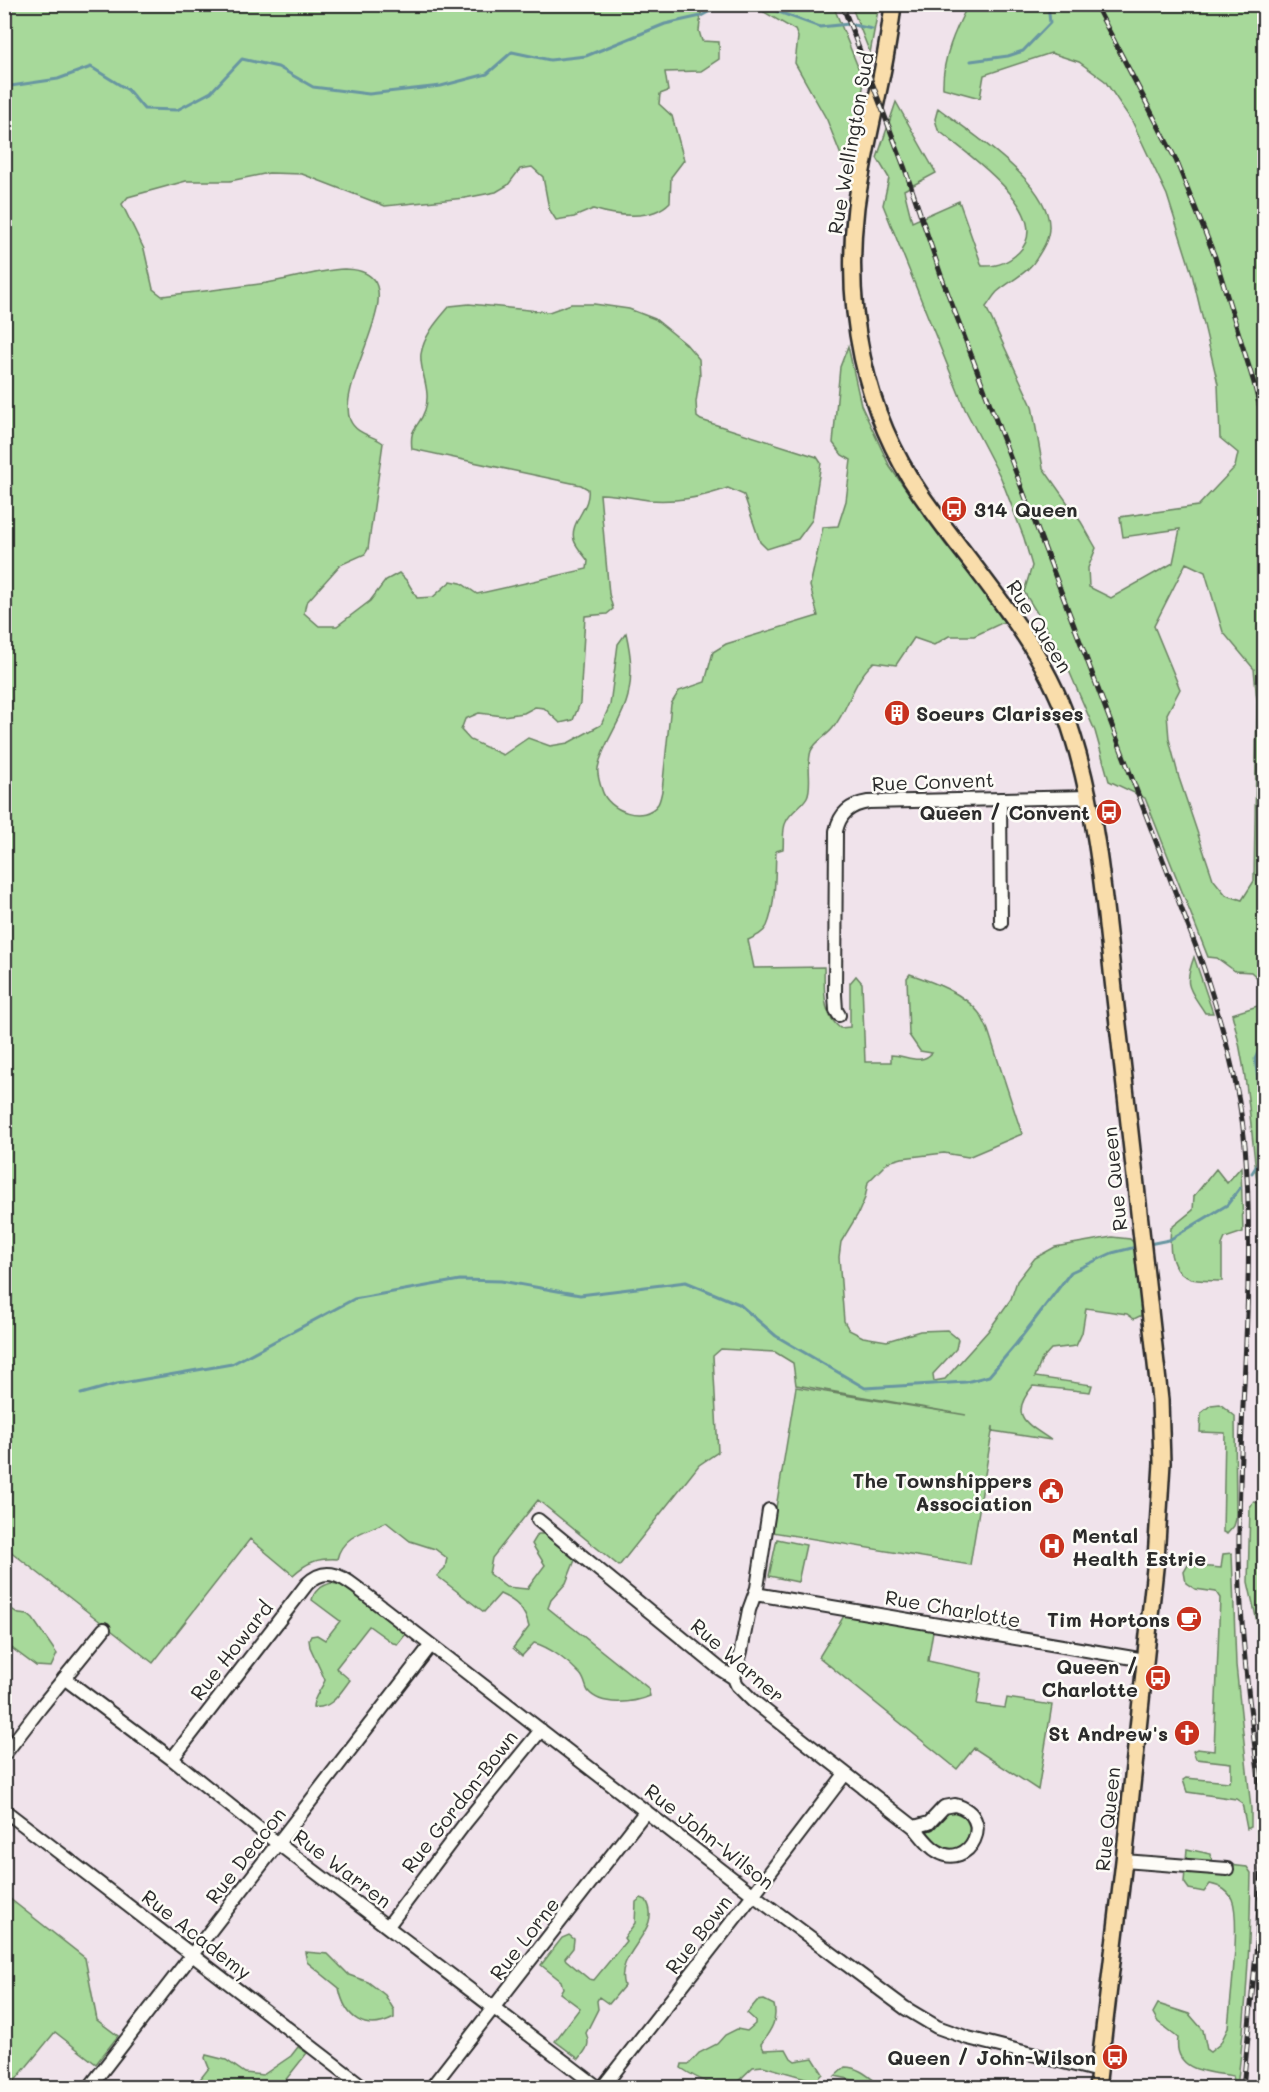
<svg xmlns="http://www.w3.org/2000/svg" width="1269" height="2092" viewBox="0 0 1269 2092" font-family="Mali,sans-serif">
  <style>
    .green { fill: #a7d99a; stroke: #698262; stroke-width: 1.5; fill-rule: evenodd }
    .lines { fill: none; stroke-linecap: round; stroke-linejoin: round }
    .stream { stroke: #6896a1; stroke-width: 3 }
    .minor-casing { stroke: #2b2b2b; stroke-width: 16 }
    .major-casing { stroke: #2b2b2b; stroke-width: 20 }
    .minor { stroke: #fdfcf7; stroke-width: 12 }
    .major { stroke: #f9ddab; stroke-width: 15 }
    .rail-casing { stroke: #2b2b2b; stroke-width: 5 }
    .rail { stroke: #fdfcf7; stroke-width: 3; stroke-dasharray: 9; stroke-linecap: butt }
    .labels { text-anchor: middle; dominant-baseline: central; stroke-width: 5; stroke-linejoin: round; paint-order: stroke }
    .street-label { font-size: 20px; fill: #2b2b2b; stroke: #fdfcf7 }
    .poi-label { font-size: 20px; font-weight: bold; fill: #2b2b2b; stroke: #fdfcf7; text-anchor: end }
  </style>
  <rect width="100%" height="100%" fill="#f0e3eb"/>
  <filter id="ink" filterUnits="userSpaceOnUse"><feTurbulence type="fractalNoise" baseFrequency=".0167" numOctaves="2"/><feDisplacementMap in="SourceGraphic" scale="12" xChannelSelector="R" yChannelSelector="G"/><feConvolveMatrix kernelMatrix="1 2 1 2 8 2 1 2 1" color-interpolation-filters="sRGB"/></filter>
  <g filter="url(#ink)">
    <path class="green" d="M4,5H702L699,31L702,41L719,42V59L701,71L665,72L668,91L660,94L659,104L672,116L684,160L671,177L670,202C652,221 616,216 593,209L574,217L556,220L549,209L543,177L532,167L520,169L508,185L496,192L465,198L385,206L302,174L269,173L230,181H186L128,197L122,204L144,249L153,289L162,296C197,292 232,288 267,283C291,279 320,270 344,269C354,269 366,271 373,279C396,305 337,386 350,420C356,434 372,435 383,443L368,549L365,554L340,565L306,603L304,613L319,626H337L370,601L386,580L399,573L407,581L417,598L433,597L451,581L461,583L477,594L587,569L588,561C584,555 576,547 574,540C569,522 591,508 588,489L581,485L412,449C409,425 419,429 425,410C432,390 419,371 421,354C424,335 438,320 450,306L469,304L549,312L571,304H594L629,309L655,319L686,344L699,359L700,376L696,402L697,417L701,420L817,457L821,463L812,520L798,539L767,549L760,542L744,495L728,488C700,498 677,502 648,500C632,498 616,494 600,494L609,594L613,609L607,614L585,616L580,703L573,720L560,723L544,708L535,707L524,713L503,716L479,713L465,719L461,730L470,740L503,755L528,738L550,746L568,743L601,725L610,705L618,644L626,633C631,655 633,674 628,696C622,722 603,742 598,768C597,774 600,784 602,790C608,811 644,824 658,804C660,801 661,795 662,791L671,704L679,691L705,682L713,652L726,644L818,616L810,586L823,527L838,526L846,501L851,460L842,455L833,443L840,367L848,346L861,405L890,467L945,544L980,587L1004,622L974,636H949L934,645L914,638L896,665L874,662C851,683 850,707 833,728C827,736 815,741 811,751C806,765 813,786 807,797C802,806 790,812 786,822C782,829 784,841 783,849L776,851C775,873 776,905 767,926C763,934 755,937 748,940L754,968L824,967C825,989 821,1013 840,1028L850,1027V983L856,976L862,983L865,1062H891V1055C906,1055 920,1066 932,1053L920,1051L909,1035L907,978L910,974C933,982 964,993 979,1013C983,1018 985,1024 988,1030L1022,1134L968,1157L944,1153L902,1158L888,1162L868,1182L865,1198L858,1214L841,1242L839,1257L844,1321L849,1330L863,1337L887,1341L920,1331L947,1330L958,1339L956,1349L933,1374L934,1381L945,1379L989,1330L1011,1299L1017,1281L1035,1258L1055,1247L1112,1237L1130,1239L1135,1244L1142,1315L1134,1319L1127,1314L1086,1308L1082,1333L1076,1346L1051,1349L1042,1359L1035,1377L1092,1385L1090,1392L1033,1386C1008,1416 1026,1423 1051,1440L993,1431V1426L970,1565L772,1532L796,1387L966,1415L796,1385L793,1363L775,1352L721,1349L713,1356L718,1452L699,1465L619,1566L538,1500L492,1558L489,1574L506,1587L527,1589L545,1565L532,1544L538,1534H544L575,1560L566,1583L551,1600L548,1608L648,1688L650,1696C633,1703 601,1707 588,1691C585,1686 585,1679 580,1674C569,1662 550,1647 534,1643L522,1656L513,1648L529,1627C525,1609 516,1601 500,1594L484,1612L437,1576L445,1568L447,1558L435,1549L410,1541L386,1522C366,1531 342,1536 337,1559C318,1558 307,1562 293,1575L250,1539L153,1663L5,1547Z
      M752,5H833L864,82L848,173L827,120L795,63L798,37L795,30Z
      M851,5H879L870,53Z
      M968,5H1264V1182H1257C1251,1126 1247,1069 1232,1014L1264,1004L1262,982L1251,972L1235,971L1217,958L1208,957L1145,798L1109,781L1095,731L1061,652L1024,592L1032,566L1024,538L1001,478L965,409L883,205L889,178L877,158L896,102L936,173L904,190L912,222L959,201L982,266C997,267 1009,262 1019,252C1057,213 963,151 938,130L935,119L938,108C970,133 1060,188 1048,235C1047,242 1042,250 1038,256C1029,273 1011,280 997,292C993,296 990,302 986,307L1032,406L1043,468L1081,522L1096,548L1088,568L1089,587L1111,598L1173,563L1180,529L1123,537L1120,517L1198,506L1235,467L1238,453L1220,438L1218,384L1192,274L1167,195L1132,121L1105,81L1079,62L1051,53L984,75L980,98L943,88C942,59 955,30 968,5ZM1186,563L1205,572L1223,632L1254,669L1257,701L1254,881L1242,900L1226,895L1213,879L1179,778L1169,739L1167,714L1180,689L1154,626Z
      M1194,957L1213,1013H1205C1189,988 1183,987 1194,957Z
      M1241,1167L1243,1232L1225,1238L1222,1245V1281C1212,1280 1198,1282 1189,1278C1169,1271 1169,1245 1171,1228L1193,1210L1194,1196L1216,1169L1227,1183Z
      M1220,1404L1235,1416L1236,1519L1234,1526L1227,1534L1223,1532L1225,1433L1200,1432L1201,1413L1211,1405Z
      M1253,1502L1260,1503L1264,1510V1565L1261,1623L1258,1626L1248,1582L1250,1507Z
      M777,1539L806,1545L798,1582L769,1576Z
      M1232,1553L1236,1665L1251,1809V1827L1247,1829L1242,1803L1236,1799L1187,1792L1183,1780L1186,1778L1229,1782L1231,1779V1763L1196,1759L1193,1751L1197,1749L1214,1751L1220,1598L1216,1592L1195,1589L1186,1583L1184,1572L1188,1565L1221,1568L1223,1554Z
      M331,1583L341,1585L406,1634L398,1644L393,1643L369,1626L336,1668L350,1680C340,1693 331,1710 313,1707C313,1697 322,1689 325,1680L310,1647L309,1640L311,1636L317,1635L325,1640L340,1621L312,1600C314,1590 322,1586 331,1583Z
      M4,1604L19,1614L28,1615L33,1619L57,1654L51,1667L36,1666L5,1643Z
      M845,1614L933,1631L928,1661L982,1673L977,1704L1005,1708L1007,1698L1052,1705L1038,1790L974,1748L957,1769L819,1657Z
      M956,1810C984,1828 963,1857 943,1847C938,1845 930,1835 926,1830L944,1813Z
      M1187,1849L1211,1854L1212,1863L1247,1867L1251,1873C1250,1945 1246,2016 1237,2087H1231L1233,2076C1209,2072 1173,2072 1178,2038L1158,2022L1153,2013L1158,2004L1189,2014L1203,2030L1207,2050L1210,2052L1220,2044L1228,2028C1230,2001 1241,1920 1232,1899C1228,1890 1220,1886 1210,1884L1204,1892L1189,1889L1184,1882Z
      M5,1895L85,1958L97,2020L118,2036L96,2064L55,2032L9,2088L4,2087Z
      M641,1898L646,1900C665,1931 613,1952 624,1986L609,2004L599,1997L597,2001L598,2009L586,2033C591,2045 586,2050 579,2059L555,2041L580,2008L560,1993L563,1988L561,1981L541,1965L562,1938L569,1935L574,1939L573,1948L565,1958L566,1960L589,1979L594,1980L626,1941L624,1938L635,1923L636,1902Z
      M305,1952L328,1954L349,1975L368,1982L385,1995L394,2010V2018C365,2033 345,2018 339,1988L307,1962Z
      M764,2000L774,2005C778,2021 770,2031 761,2044L764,2050L786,2049L791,2058L795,2061L813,2058L823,2074L816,2081L763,2066L753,2067L732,2087C714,2088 696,2078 681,2068L682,2064H689L699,2053L717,2044L725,2035L737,2029L747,2031L755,2024V2020L747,2013L757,2001Z
      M298,2047L307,2053L280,2087H194L209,2068L205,2058L206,2055L226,2060L245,2073L263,2075L291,2056Z
      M845,2067C859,2067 869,2077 880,2085L879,2087H860L858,2081L835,2076Z"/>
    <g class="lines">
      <path class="stream" d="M743,4L765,7L820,27L849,24L872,29
        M971,61L1008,56L1023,51L1050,23L1048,4
        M4,87L58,79L91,67L128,90L144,109L177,110L211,92L242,59L278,67L313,87L369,94L441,86L487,74L512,52L550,60L586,56L665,24L701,16L723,4
        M1264,1039L1255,1059L1264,1119
        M1252,1173L1263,1156L1264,1128
        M1149,1244L1169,1240L1227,1205L1240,1188
        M81,1394L117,1384L232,1364L354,1299L460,1280L501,1281L580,1295L686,1282L739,1304L776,1336L865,1388L966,1382L989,1376L1016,1344L1071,1272L1112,1253L1140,1246"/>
      <g class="minor-casing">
        <path id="minor" d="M1000,799L1001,923
          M839,1015L836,1010L835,995L836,831C840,813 850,805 868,802L1088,797
          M538,1520L720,1669L734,1678L737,1685L753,1701L914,1827
          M755,1594L1145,1660
          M64,1678L172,1759L268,1836L599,2088
          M734,1678L741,1651L749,1610L757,1588L769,1510
          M4,1755L40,1708L104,1629
          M172,1759L307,1584C324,1567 339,1574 356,1587L764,1903L905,2008L937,2027L968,2038L1099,2071
          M955,1805C998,1816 969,1872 937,1851C928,1846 921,1835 914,1827L929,1823L944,1807Z
          M4,1810L365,2088
          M1124,1861L1227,1869
          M388,1926L466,1822L541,1730
          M89,2088L431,1645
          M431,2088L646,1811
          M602,2088L749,1900L845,1774"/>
      </g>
      <g class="major-casing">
        <path id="major" d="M893,4C886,73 865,139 856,207C844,308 863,411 921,495C976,574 1045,642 1073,737C1099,821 1105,911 1115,998C1131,1132 1146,1266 1160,1400L1162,1463L1156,1559L1124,1861L1097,2088"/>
      </g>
      <use href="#minor" class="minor"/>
      <use href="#major" class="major"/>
      <g class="rail-casing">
        <path id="rail" d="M842,4L905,169L942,278L1201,960C1221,1020 1239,1081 1245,1145C1256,1279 1238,1415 1239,1550C1240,1639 1252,1728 1264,1816
          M1095,4L1176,160L1215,257L1254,383L1264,425
          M1243,2088L1257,1943L1264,1809"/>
      </g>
      <use href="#rail" class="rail"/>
    </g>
  </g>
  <defs>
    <g id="bus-disc" transform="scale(1.35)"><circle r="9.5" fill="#c8321e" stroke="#fdfcf7"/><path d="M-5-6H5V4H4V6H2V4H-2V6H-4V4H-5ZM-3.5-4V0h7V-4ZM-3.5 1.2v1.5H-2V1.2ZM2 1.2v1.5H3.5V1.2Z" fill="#fff"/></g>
    <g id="building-disc" transform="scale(1.35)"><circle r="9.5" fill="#c8321e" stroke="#fdfcf7"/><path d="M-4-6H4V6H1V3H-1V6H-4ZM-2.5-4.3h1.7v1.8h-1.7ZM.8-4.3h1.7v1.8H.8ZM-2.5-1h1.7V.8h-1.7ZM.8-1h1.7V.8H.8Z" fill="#fff"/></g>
    <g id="civic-disc" transform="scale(1.35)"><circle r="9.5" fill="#c8321e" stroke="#fdfcf7"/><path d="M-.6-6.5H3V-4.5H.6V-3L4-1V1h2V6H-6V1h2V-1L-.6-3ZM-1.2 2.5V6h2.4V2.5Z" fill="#fff"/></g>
    <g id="hospital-disc" transform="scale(1.35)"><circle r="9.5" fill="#c8321e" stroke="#fdfcf7"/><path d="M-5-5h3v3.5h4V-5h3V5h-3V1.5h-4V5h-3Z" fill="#fff"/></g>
    <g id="cafe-disc" transform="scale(1.35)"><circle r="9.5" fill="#c8321e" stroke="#fdfcf7"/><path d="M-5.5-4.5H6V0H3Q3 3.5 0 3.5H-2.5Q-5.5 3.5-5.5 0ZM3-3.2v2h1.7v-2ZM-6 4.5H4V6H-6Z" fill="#fff"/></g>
    <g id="church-disc" transform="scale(1.35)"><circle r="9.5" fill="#c8321e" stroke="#fdfcf7"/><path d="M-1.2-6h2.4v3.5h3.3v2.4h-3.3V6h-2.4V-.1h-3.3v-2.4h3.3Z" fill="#fff"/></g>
  </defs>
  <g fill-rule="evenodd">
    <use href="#bus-disc" x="954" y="509"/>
    <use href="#building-disc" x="897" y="713"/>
    <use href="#bus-disc" x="1109" y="812"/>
    <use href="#civic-disc" x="1051" y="1491"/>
    <use href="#hospital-disc" x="1052" y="1546"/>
    <use href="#cafe-disc" x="1189" y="1619"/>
    <use href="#bus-disc" x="1158" y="1678"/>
    <use href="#church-disc" x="1187" y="1733"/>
    <use href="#bus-disc" x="1115" y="2057"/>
  </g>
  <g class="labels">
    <g class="street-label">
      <text transform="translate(850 143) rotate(-80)">Rue Wellington Sud</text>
      <text transform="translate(1040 626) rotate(58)">Rue Queen</text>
      <text transform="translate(933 781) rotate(-2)">Rue Convent</text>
      <text transform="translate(1114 1179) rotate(-96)">Rue Queen</text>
      <text transform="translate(953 1608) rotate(10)">Rue Charlotte</text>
      <text transform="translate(231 1650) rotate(-52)">Rue Howard</text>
      <text transform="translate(738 1660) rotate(41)">Rue Warner</text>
      <text transform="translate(459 1801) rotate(-52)">Rue Gordon-Bown</text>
      <text transform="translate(1107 1819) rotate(-84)">Rue Queen</text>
      <text transform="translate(710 1836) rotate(38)">Rue John-Wilson</text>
      <text transform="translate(245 1855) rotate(-52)">Rue Deacon</text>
      <text transform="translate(343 1868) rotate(37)">Rue Warren</text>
      <text transform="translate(197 1934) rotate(38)">Rue Academy</text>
      <text transform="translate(698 1934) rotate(-52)">Rue Bown</text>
      <text transform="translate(524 1938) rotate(-52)">Rue Lorne</text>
    </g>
    <g class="poi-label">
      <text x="974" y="509" text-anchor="start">314 Queen</text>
      <text x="916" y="713" text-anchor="start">Soeurs Clarisses</text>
      <text x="1090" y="812">Queen / Convent</text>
      <text x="1032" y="1480">The Townshippers<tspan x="1032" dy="23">Association</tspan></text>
      <text x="1072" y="1535" text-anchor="start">Mental<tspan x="1072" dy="23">Health Estrie</tspan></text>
      <text x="1170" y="1619">Tim Hortons</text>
      <text x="1138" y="1666">Queen /<tspan x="1138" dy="23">Charlotte</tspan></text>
      <text x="1168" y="1733">St Andrew's</text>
      <text x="1096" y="2057">Queen / John-Wilson</text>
    </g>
  </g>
  <rect width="1269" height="2092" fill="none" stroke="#fdfcf7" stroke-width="24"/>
  <rect x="12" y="12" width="1245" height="2068" fill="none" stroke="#2b2b2b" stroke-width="2" filter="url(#ink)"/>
</svg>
